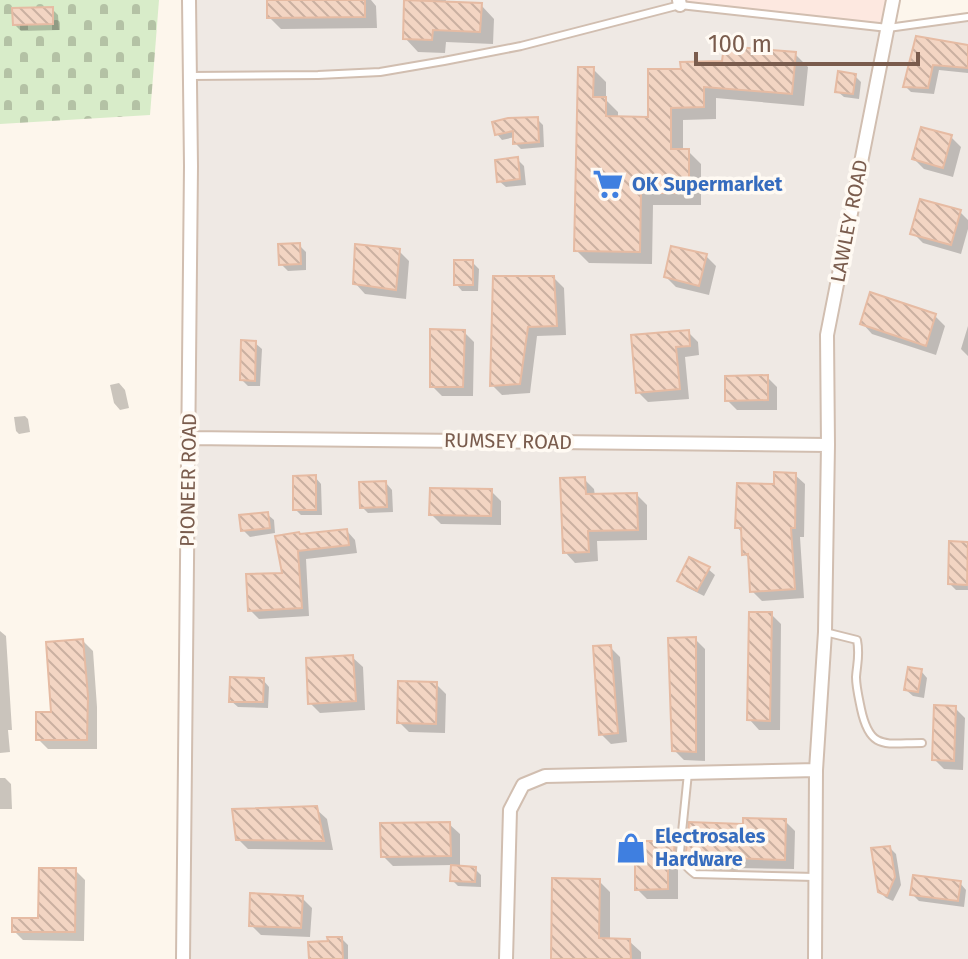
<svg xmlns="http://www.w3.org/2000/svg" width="968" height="959" viewBox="0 0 968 959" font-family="'Fira Sans',sans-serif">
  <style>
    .commercial { fill: #fde8e0 }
    .industrial { fill: #efe9e4 }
    .cemetery { fill: url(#cemetery-stones) }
    .shadow { fill: #0003 }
    .building { fill: url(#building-back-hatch); stroke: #e6bba3; stroke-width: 2 }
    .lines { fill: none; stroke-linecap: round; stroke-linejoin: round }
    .lane-casing { stroke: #d1beb0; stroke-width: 10 }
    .street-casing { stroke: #d1beb0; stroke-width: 16 }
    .lane { stroke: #fff; stroke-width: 6 }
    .street { stroke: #fff; stroke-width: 12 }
    .labels { text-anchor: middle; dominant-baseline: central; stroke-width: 7; stroke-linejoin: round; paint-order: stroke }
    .shop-label { font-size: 20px; font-weight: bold; fill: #366cbe; stroke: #fffaf3; text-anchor: start }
    .street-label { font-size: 20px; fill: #7a5c4d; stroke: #fffaf3 }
  </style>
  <defs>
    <pattern id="cemetery-stones" width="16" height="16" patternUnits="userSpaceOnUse" patternTransform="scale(2)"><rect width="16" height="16" fill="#d8ecc9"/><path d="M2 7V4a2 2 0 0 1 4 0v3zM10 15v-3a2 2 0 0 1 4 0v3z" fill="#b4c2a5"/></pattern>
    <pattern id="building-back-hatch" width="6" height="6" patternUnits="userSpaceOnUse" patternTransform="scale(2)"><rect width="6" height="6" fill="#f3d5c3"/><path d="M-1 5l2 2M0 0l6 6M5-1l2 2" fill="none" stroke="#cab0a1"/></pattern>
  </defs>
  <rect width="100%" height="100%" fill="#fdf6ec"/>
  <path class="commercial" d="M679,0H893L888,28L680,5Z"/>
  <path class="industrial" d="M189,0H679L681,5L888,28L968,17V959H183Z"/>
  <path class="cemetery" d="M0,0H159L150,115L0,124Z"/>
  <path class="shadow" d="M269,0H371L376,6L377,28L281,29L269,17Z
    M406,0H446L445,4L481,5L494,19L493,44L446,42L445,53L418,52L405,38Z
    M52,9L58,15L59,30L21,31L15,25Z
    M917,38L968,47V73L939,70L934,94L911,92L905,86Z
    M795,54L808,67L804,106L716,98V119L683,120V151H688L701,164V205H653L652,264L589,263L576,250L593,69L606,82V100L618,112V118L650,119L683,71L724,63Z
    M855,76L861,82L859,99L844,97L837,91Z
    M537,119L543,125L544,147L521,149L515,143V137L502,140L497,134Z
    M951,137L961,147L953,177L924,169L914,159Z
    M517,159L524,166L526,185L506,187L499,181Z
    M960,212L968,220V229L961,254L923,243L913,233Z
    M299,245L306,252V270L288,271L281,264Z
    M399,251L409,261L406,299L365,294L355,283Z
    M706,256L716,266L709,295L676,287L666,277Z
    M472,262L479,269L478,291H462L456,284Z
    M554,278L564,288L566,335L537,336L530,393L502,395L492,385Z
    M935,316L945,326L936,355L872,334L862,323Z
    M968,326V356L961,349Z
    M464,332L474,342L473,396H442L432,386Z
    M688,332L698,342L699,355L685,357L689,399L648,402L638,392Z
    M255,343L262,349L260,386H248L242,380Z
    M767,377L777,387V410H737L727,400Z
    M119,383L125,390L129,408L120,410L114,403L110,385Z
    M25,416L28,419L30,432L19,434L16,431L14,417Z
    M795,475L805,484L804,537H800L804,598L762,601L752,591L750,559L744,554L743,534L737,527L776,486Z
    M315,477L321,484L322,515H301L295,509Z
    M584,479L594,489L595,496L637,495L647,505V540L597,541L598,561L575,563L565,552Z
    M386,483L392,490L393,512L368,513L362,507Z
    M491,491L501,501V525L441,524L431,514Z
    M267,514L274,520L275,533L250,537L243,530Z
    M347,531L355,540L357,553L306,559L309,616L259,619L250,610L284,574L300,536Z
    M967,544L968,590H956L950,584Z
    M708,569L715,575L704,596L686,587L680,580Z
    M771,614L781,624L780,730H759L749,719Z
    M0,631L6,636L12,730H8L10,752L0,753Z
    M695,639L705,649V761L684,760L674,750Z
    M83,641L93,651L97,707V749H48L38,739L53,714Z
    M610,647L620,657L627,742L611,744L601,734Z
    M352,657L363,667L365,710L320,713L310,703Z
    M921,671L927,678L924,698L913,696L906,690Z
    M263,680L269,687L268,708L238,707L231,701Z
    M436,684L446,694L445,733L409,732L399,722Z
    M955,708L965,718L963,770L944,769L934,759Z
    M0,778H5L11,784L12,809H0Z
    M316,809L327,819L333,850L248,849L238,839Z
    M785,821L795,831L794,869L738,868V870L701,869L691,859L745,826Z
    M449,824L460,834V868L475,869L481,875V887L458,886L452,880L453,865L393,866L383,856Z
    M674,843L684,853L685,869H678V899H647L637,889Z
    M890,848L896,854L901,885L893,901L886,898L879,891Z
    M75,870L85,880L84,941L23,940L14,931L40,920Z
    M599,881L610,892V941H629L641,952V959H553Z
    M960,883L966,890L964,907L919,901L912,894Z
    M302,898L312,908L310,937L261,935L251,925Z
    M342,939L348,945V959H311L330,943Z"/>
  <path class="building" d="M267,0H365V17L267,18Z
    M404,0L482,3L480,32L433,30L432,40L403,39Z
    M53,7V24L13,25L12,8Z
    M916,36L968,45V68L933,65L928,88L903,87Z
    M724,46L796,52L792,94L704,87V107L671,108V149H689V193H641L640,252L574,251L578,67H594L593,97H606V116L648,117V69H681L680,62L722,61Z
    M838,71L856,74L853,94L835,92Z
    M538,117L539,142L513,144V131L495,135L492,122L508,118Z
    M921,127L952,135L943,168L912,159Z
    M518,157L520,179L497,182L495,160Z
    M920,199L961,210L951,245L910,234Z
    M300,243L301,264L279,265L278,244Z
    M355,244L400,249L396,290L353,284Z
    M671,246L707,254L699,286L664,277Z
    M454,260H473V285H454Z
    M493,276H554L557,326L528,327L520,384L490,386Z
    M870,292L936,314L926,346L860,324Z
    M430,329L465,330L463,387H430Z
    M689,330L690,346L676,347L680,389L636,393L631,335Z
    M241,340L256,341L255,381L240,380Z
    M768,375V400L725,401V376Z
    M774,472L796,473L795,528H791L795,589L750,592L748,554L742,555L741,528H735L737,483L774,484Z
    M316,475V510H293V476Z
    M585,477L586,494L637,493L638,530L588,531L589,552L563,553L560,478Z
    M386,481L387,507L360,508L359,482Z
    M430,488L492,489L491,516L429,515Z
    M268,512L270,528L241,531L239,515Z
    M347,529L349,545L298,551L302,608L248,611L246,574L282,573L275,536L299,532L300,534Z
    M949,541L968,542L967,585L948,584Z
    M689,557L710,567L697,591L677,581Z
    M749,612H772L770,721L747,720Z
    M696,637V752L672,751L668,638Z
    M83,639L88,696L87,740H36V712H51L46,642Z
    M611,645L618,733L599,735L593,646Z
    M353,655L356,701L308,704L306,658Z
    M908,667L922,669L918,692L904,690Z
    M230,677L264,678L263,702H229Z
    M398,681L437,682L436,724L397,723Z
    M934,705L956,706L954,761L932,760Z
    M317,806L324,841L236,840L232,809Z
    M743,818L786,819L785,860L729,858V861L689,860L686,852L689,822L743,824Z
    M450,822L451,856L381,857L380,823Z
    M635,841H675L674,852L676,860H668V889L635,890Z
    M890,846L895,877L887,896L878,892L871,848Z
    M451,865L476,867L475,882L450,881Z
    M39,868H76L75,932H12V918H38Z
    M913,875L961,881L958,901L910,895Z
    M552,878L600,879L599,938L630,939L631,959H551Z
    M250,893L303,896L301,928L249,926Z
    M327,937H342L343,959H309L308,942L328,941Z"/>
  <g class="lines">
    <g class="lane-casing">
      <path id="lane" d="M190,76L318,75L380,72L444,61L521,46L680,5L888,28L968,17
        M825,632L857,640C860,655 857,663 856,677C856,687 859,699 861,709C870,751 885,743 922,743
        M688,773L680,852C682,863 687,868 695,874L815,877"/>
    </g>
    <g class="street-casing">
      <path id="street" d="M679,0L680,5
        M189,438L828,445
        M183,959L191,166L189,0
        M506,959L510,810L523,785L545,776L816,770
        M815,959L816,770L825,632L828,445L827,335L893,0"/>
    </g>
    <use href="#lane" class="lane"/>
    <use href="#street" class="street"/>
  </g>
  <defs>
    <g id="supermarket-bare" transform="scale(2.4)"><path d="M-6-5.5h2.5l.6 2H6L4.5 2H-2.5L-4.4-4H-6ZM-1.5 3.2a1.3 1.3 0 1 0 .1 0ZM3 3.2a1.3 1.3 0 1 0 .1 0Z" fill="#3f7fe0" stroke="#fffaf3" stroke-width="2.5" paint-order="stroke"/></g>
    <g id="shop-bare" transform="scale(2.4)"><path d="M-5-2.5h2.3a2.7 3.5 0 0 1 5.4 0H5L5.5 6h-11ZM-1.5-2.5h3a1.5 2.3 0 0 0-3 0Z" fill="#3f7fe0" stroke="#fffaf3" stroke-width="2.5" paint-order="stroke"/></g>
  </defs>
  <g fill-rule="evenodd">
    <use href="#supermarket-bare" x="608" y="184"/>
    <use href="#shop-bare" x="631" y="848"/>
  </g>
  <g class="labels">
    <g class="shop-label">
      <text x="632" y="184">OK Supermarket</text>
      <text x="655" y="836">Electrosales<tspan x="655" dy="23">Hardware</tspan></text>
    </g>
    <g class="street-label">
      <text transform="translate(849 221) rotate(-79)">LAWLEY ROAD</text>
      <text transform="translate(508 441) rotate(1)">RUMSEY ROAD</text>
      <text transform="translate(188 480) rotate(-89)">PIONEER ROAD</text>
    </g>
  </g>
  <path d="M696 52v12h222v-12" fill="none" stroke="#7a5c4d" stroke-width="4"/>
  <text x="708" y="52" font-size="24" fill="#7a5c4d" stroke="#fffaf3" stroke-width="6" paint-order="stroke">100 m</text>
</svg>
